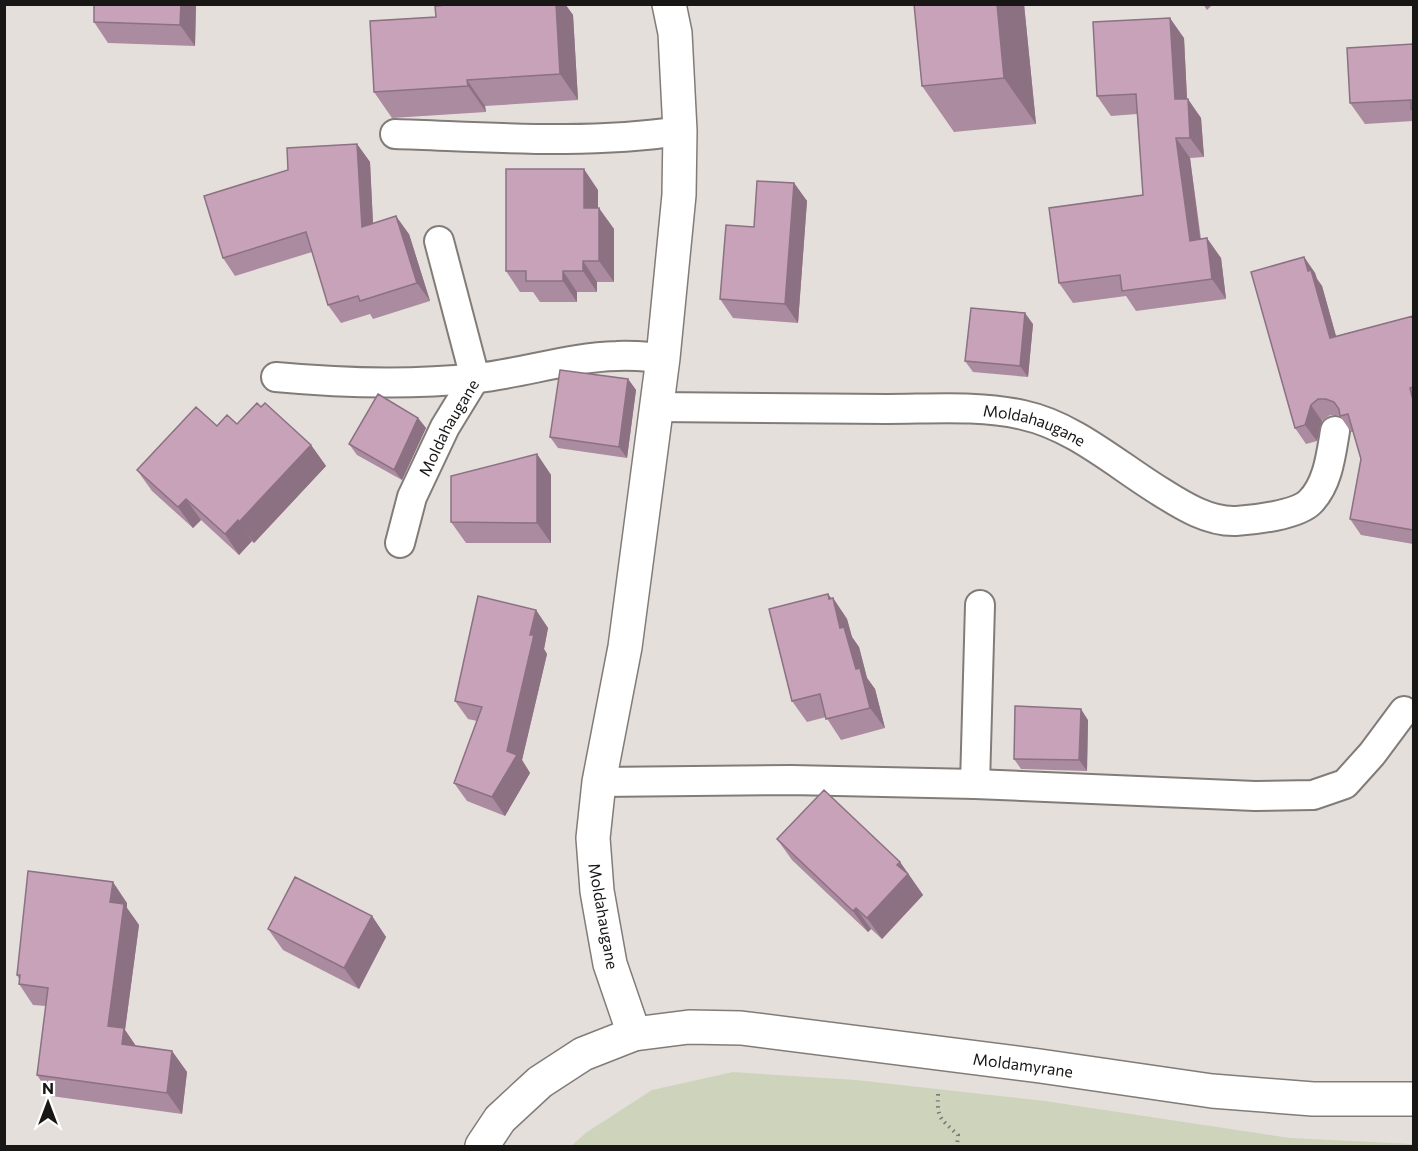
<svg xmlns="http://www.w3.org/2000/svg" width="1418" height="1151" viewBox="0 0 1418 1151" font-family="Commissioner,sans-serif">
  <style>
    .green { fill: #ced4bc }
    .lines { fill: none; stroke-linecap: round; stroke-linejoin: round }
    .service-casing { stroke: #827c79; stroke-width: 32 }
    .minor-casing { stroke: #827c79; stroke-width: 36 }
    .tertiary-casing { stroke: #827c79; stroke-width: 36 }
    .path { stroke: #7b7775; stroke-width: 4; stroke-dasharray: 1.5 4.5; stroke-linecap: butt }
    .service { stroke: #fff; stroke-width: 28 }
    .minor { stroke: #fff; stroke-width: 33 }
    .tertiary { stroke: #fff; stroke-width: 33 }
    .wall { fill: #ab8b9f }
    .shaded-wall { fill: #8b7182 }
    .building { fill: #c7a2b9; stroke: #8b7182; stroke-width: 1.5 }
    .labels { text-anchor: middle; dominant-baseline: central; stroke-width: 4.5; stroke-linejoin: round; paint-order: stroke }
    .street-label { font-size: 16px; fill: #191716; stroke: #fff }
  </style>
  <rect width="100%" height="100%" fill="#e5dfdc"/>
  <path class="green" d="M733,1072L856,1080L1045,1101L1290,1138L1413,1144V1146H571L587,1132L652,1090Z"/>
  <g class="lines">
    <g class="service-casing">
      <g id="service">
        <path d="M395,134C490,137 586,145 680,131"/>
        <path d="M276,377C340,383 412,385 477,378C524,373 570,357 617,356C633,355 648,357 663,358"/>
        <path id="s1" d="M656,407C733,407 810,408 887,409C931,409 980,405 1023,415C1074,426 1117,465 1161,492C1183,506 1209,522 1236,521C1254,520 1297,515 1310,502C1328,484 1331,455 1335,431"/>
        <path id="s2" d="M400,543L412,497L445,427L475,378L439,241"/>
        <path d="M599,782L791,780L975,784L1255,796L1313,795L1345,784L1372,754L1404,711"/>
        <path d="M975,784L980,605"/>
      </g>
    </g>
    <g class="minor-casing">
      <path id="minor" d="M634,1034L610,964L597,891L593,838L599,782L625,647L663,358L679,195L680,131L675,33L669,4"/>
    </g>
    <g class="tertiary-casing">
      <g id="tertiary">
        <path id="s3" d="M482,1146L500,1119L540,1082L583,1054L634,1034L689,1027L741,1028L1040,1066L1212,1091L1313,1099H1414"/>
      </g>
    </g>
    <path class="path" d="M938,1094C937,1119 940,1118 958,1135L957,1146"/>
    <use href="#service" class="service"/>
    <use href="#minor" class="minor"/>
    <use href="#tertiary" class="tertiary"/>
  </g>
  <path class="wall" d="M196,4L195,46L108,43L94,22Z
    M458,4H565L573,15L578,100L485,106L486,112L392,118L374,92L436,17Z
    M1024,4L1036,124L954,132L922,86Z
    M1203,4H1213L1207,10Z
    M1184,38L1187,99L1201,118L1204,157L1190,158L1201,239L1221,258L1226,299L1136,311L1126,296L1073,303L1059,283L1143,195L1137,114L1111,116L1097,96Z
    M1413,44V121L1365,124L1350,103Z
    M357,144L370,162L373,223L409,234L430,301L373,319L370,314L341,323L328,305L312,252L235,276L223,258Z
    M794,183L807,201L798,323L733,318L720,299L754,227Z
    M598,190V208L614,229V282H597V292H577V302H540L533,292H520L506,271Z
    M1304,257L1315,273L1317,279L1322,286L1336,336L1413,316V544L1361,535L1350,519L1361,459L1353,432H1351L1340,416L1337,415H1330L1322,421L1317,441L1306,444L1295,428Z
    M1033,324L1028,377L973,372L965,361Z
    M628,379L636,390L627,458L558,448L550,437Z
    M261,407L311,445L326,466L254,543L252,541L239,555L201,520L193,528L152,491L137,470L217,426L237,424Z
    M418,418L426,428L402,480L357,455L349,444Z
    M537,454L551,475V543H466L451,522Z
    M828,594L831,598H833L847,619L852,637L859,647L867,678L875,689L885,728L841,740L826,717L807,722L792,701Z
    M536,610L548,628L544,649L547,654L522,760L530,773L505,816L467,801L454,783L477,721L468,719L455,701Z
    M1088,720L1087,771L1021,769L1014,759Z
    M777,839L900,862L923,895L882,939L871,929L868,932L792,860Z
    M127,903V908L139,925L125,1030L136,1046L172,1051L187,1072L182,1114L51,1096L37,1075L46,1006L33,1005L19,984V979L17,975Z
    M372,916L386,937L359,989L283,950L268,929Z"/>
  <path class="shaded-wall" d="M181,4H196L195,46L180,25Z
    M556,4H565L573,15L578,100L560,74Z
    M997,4H1024L1036,124L1004,78Z
    M1170,18L1184,38L1188,119L1175,99Z
    M467,80L485,106L486,112L468,86Z
    M1188,99L1201,118L1204,157L1190,138Z
    M1176,138L1190,158L1203,261L1190,241Z
    M357,144L370,162L374,245L362,227Z
    M584,169L598,190V229L584,208Z
    M794,183L807,201L798,323L785,304Z
    M599,208L614,229V282L599,261Z
    M396,216L409,234L430,301L417,283Z
    M1207,238L1221,258L1226,299L1212,279Z
    M1304,257L1315,273L1317,279L1322,286L1341,354L1330,338Z
    M583,261L597,282V292L583,271Z
    M563,271L577,292V302L563,281Z
    M1025,313L1033,324L1028,377L1020,366Z
    M628,379L636,390L627,458L619,447Z
    M1311,405L1322,421L1317,441L1305,425Z
    M418,418L426,428L402,480L394,470Z
    M311,445L326,466L254,543L239,522Z
    M537,454L551,475V543L537,523Z
    M186,499L201,520L193,528L178,507Z
    M238,520L252,541L239,555L225,534Z
    M828,594L834,602L833,598L847,619L852,637L859,647L867,678L875,689L885,728L870,708Z
    M536,610L548,628L544,649L547,654L522,760L530,773L505,816L492,797L507,751L530,635Z
    M1081,709L1088,720L1087,771L1079,760Z
    M900,862L923,895L882,939L867,918Z
    M113,882L127,903V908L139,925L125,1030L138,1049L136,1064L108,1026L110,902Z
    M856,908L871,929L868,932L853,911Z
    M372,916L386,937L359,989L344,968Z
    M172,1051L187,1072L182,1114L167,1093Z"/>
  <path class="building" d="M94,4H181L180,25L94,22Z
    M458,4H556L560,74L467,80L468,86L374,92L370,21L436,17L435,6Z
    M914,4H997L1004,78L922,86Z
    M1170,18L1175,99H1188L1190,138H1176L1190,241L1207,238L1212,279L1122,291L1120,275L1059,283L1049,208L1143,195L1136,94L1097,96L1093,22Z
    M1413,44V109H1411V100L1350,103L1347,48Z
    M357,144L362,227L396,216L417,283L360,301L358,296L328,305L306,232L223,258L204,196L288,170L287,148Z
    M506,169H584V208H599V261H583V271H563V281H526V271H506Z
    M757,181L794,183L785,304L720,299L726,225L754,227Z
    M1304,257L1308,271L1311,270L1330,338L1413,316V387L1410,388L1413,400V530L1350,519L1361,459L1348,414L1340,416L1339,409L1334,402L1326,399H1318L1311,405L1305,425L1295,428L1251,272Z
    M971,308L1025,313L1020,366L965,361Z
    M560,370L628,379L619,447L550,437Z
    M378,394L418,418L394,470L349,444Z
    M257,403L261,407L265,403L311,445L239,522L238,520L225,534L186,499L178,507L137,470L196,407L217,426L227,415L237,424Z
    M537,454V523L451,522V476Z
    M828,594L829,599L833,598L840,628L844,627L856,669L860,668L870,708L826,719L820,694L792,701L769,609Z
    M478,596L536,610L530,635H534L507,751L517,755L492,797L454,783L482,707L455,701Z
    M1015,706L1081,709L1079,760L1014,759Z
    M824,790L900,862L897,865L908,874L867,918L856,908L853,911L777,839Z
    M28,871L113,882L110,902L124,904L108,1026L124,1028L122,1044L172,1051L167,1093L37,1075L48,988L19,984L20,975H17Z
    M295,877L372,916L344,968L268,929Z"/>
  <g class="labels">
    <g class="street-label">
      <text stroke="none"><textPath href="#s2" startOffset="126">Moldahaugane</textPath></text>
      <text stroke="none"><textPath href="#s1" startOffset="381">Moldahaugane</textPath></text>
      <text transform="translate(604 916) rotate(80)">Moldahaugane</text>
      <text stroke="none"><textPath href="#s3" startOffset="585">Moldamyrane</textPath></text>
    </g>
  </g>
  <rect width="1418" height="1151" fill="none" stroke="#191716" stroke-width="12"/>
  <g transform="translate(48 1103)" stroke="#ffffff" stroke-width="4.5" paint-order="stroke">
  <path d="M0-4.5L10 22L0 15L-10 22Z" fill="#191716"/>
  <text y="-9" font-size="16" font-weight="bold" text-anchor="middle" fill="#191716">N</text>
  </g>
</svg>
